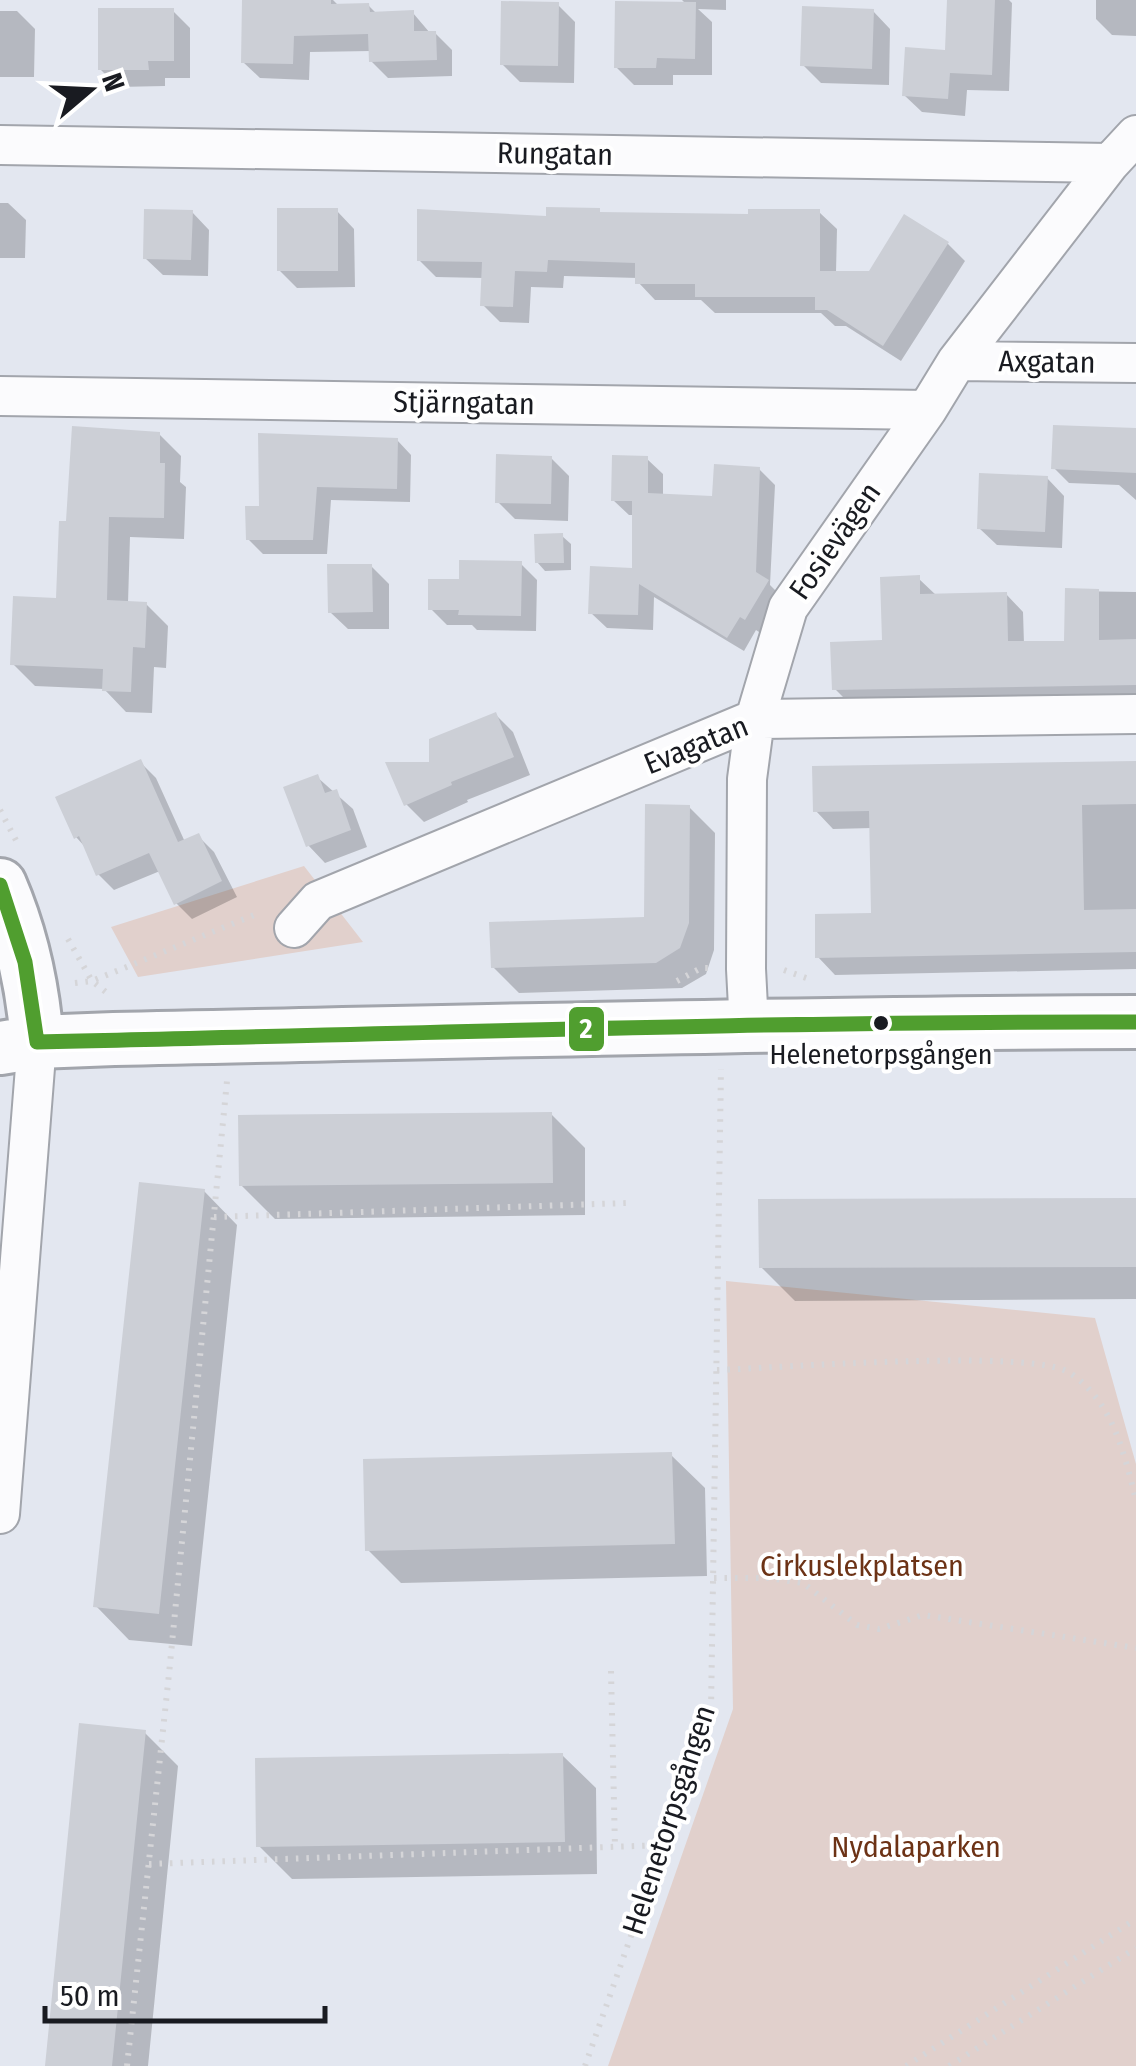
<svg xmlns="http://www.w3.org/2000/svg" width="1136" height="2066" viewBox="0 0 1136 2066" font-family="'Fira Sans Condensed',sans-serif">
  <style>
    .green { fill: #e1d0cc }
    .shadow { fill: #0003 }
    .building { fill: #cccfd6 }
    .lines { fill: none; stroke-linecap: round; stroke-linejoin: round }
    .street-casing { stroke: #a2a5ac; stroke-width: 42 }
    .secondary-casing { stroke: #a2a5ac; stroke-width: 58 }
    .path { stroke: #d5d5d8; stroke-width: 6; stroke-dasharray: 2.5 8; stroke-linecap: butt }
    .street { stroke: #fbfbfd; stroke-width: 38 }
    .secondary { stroke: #fbfbfd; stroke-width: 52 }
    .bus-1-casing { stroke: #fff; stroke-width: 22 }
    .bus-1 { stroke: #509e2f; stroke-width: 15 }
    .bus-dot { fill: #191b21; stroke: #fff; stroke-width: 4 }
    .labels { text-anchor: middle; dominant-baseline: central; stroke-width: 8; stroke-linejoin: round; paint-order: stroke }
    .bus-label { font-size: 28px; fill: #191b21; stroke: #fff }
    .street-label { font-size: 30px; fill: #191b21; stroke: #fff }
    .park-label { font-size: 30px; fill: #6c3215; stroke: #fff }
    .line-badge { stroke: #fff; stroke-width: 4 }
    .badge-label { font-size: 28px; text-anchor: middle; font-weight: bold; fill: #fff }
  </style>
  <rect width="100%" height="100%" fill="#e3e7f0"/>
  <path class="green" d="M304,866L363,942L138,977L111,927Z
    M726,1281L1095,1318L1136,1464V2066H608L733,1709Z"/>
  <path class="shadow" d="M245,0H333L339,6L368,5L377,14L413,13L430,33H435L452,50V76L388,78L371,61V51L310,52L309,80L260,78L243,62Z
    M682,0H726V10L698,9L712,22V75H673V85H634L616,67L687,5Z
    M949,0H1009L1012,3L1009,91L967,90L965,116L922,112L904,95L947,53Z
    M1096,0H1136V36L1112,35L1096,19Z
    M558,5L575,22L574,83L520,82L502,64Z
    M0,11H17L35,29L34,77H0Z
    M173,11L190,28V78H165V86L118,87L100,69Z
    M873,11L890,29L889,85L821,83L803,65Z
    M0,203H8L26,220L25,258H0Z
    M337,211L354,229L355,287L297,288L279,270Z
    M599,211L603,215L750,216L819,212L837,229L836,273H870L905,217L948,244L965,261L901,361L846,326H835L821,313H715L701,300H655L638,282V278L564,276L563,288L531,287L529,323L500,322L483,305L484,278L436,277L419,260L548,219Z
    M192,212L209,230L208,276L163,275L145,258Z
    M1136,430V500L1119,485L1069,483L1054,468Z
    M159,434L181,456L180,482L186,487L184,539L130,537L128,603L146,604L168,626L166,668L154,667L152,713L126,712L104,689L35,686L13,664L59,600L68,524Z
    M397,440L411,455L410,502L331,500L327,554H263L248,539L262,509Z
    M551,458L569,476L568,521L515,519L498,502Z
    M647,459L663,474V496L714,499L759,469L775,485L770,585L783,598L762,634L756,630L744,651L654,597L653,630L607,628L591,613L634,570V515H629L613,500Z
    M1047,478L1064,496L1062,548L997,545L979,528Z
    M562,536L571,544V570L545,571L537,562Z
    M521,564L537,580L536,631L477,630L472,625H447L431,609L462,582Z
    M371,566L389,584V629H348L330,612Z
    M918,578L937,596L1006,594L1023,612L1024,644H1067V591L1136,592V701L852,706L834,688L885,643Z
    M496,715L513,732L530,775L467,800L468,802L424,822L406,804L432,764Z
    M140,762L156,778L185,842L198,836L214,852L237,897L192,919L176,903L160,871L114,890L98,874L86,848L76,837Z
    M1136,763V969L835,975L818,957L874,915L872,828L833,829L816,811Z
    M317,777L353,809L367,847L325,863L308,845Z
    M689,807L715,833L714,950L706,974L682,988L519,993L493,967L647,919Z
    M551,1114L585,1148V1215L275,1219L241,1185Z
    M204,1191L237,1225L192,1646L129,1640L96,1606Z
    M1136,1200V1299L795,1301L761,1267Z
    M671,1455L705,1488L707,1576L401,1583L368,1550Z
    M145,1733L178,1766L148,2066H48Z
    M562,1755L596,1788L597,1874L292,1879L259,1846Z"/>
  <path class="building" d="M242,0H331V4L369,3L370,12L414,10V31H436L437,60L369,62L368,34L294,36L293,64L241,63Z
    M947,0H995L992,75L950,73L948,99L902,96L905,47L945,50Z
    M501,1L559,2L558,66L500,65Z
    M615,1L696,2L695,59L657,58L656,68H614Z
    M802,6L874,9L872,69L800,66Z
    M98,8H174V61H148L149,70H98Z
    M546,207L600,208V212L748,214V209H820V271H869L904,214L949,242L883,346L827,310H815V297H695V284H635V263L548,260L547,272L515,271L513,307L480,306L482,262L417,261V209L546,216Z
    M277,208H338V271H277Z
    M144,209L193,210L191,260L143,259Z
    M1053,425L1136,428V473L1051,469Z
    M72,426L160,432V463H165L164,518L109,517L107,600L147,602L145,648L133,647L131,692L102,691L103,669L10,665L13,596L56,598L59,521H66Z
    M258,433L398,438L397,489L317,487L313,540H246L245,506H259Z
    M496,454L552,456L551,504L495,503Z
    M612,455L648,456V493L712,496L714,464L760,467L756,572L769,580L745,620L740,617L727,638L639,584L638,615L588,614L590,566L632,568V501H611Z
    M979,473L1048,476L1045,532L977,529Z
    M563,533L564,563H535L534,534Z
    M459,560L522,561L521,616L458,615L459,610H428V579H459Z
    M327,564H372L373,612L328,613Z
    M920,575V594L1007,592L1008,641H1064L1065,588L1099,589V640L1136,639V685L832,690L830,642L882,640L880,577Z
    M496,712L514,757L451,782L452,785L404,806L385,762H429V739Z
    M141,759L178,842L199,833L222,881L174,905L149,853L96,876L79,836L74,839L55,797Z
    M1136,761V804L1082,805L1084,910L1136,909V952L815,958V914L871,913L870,863L869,811L813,812L812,766Z
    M318,774L325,793L337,789L351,830L306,847L283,787Z
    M645,804L690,805L689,923L680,948L656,963L491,968L489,922L644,917Z
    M552,1112L553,1183L239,1186L238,1115Z
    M139,1182L205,1189L159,1614L93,1607Z
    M1136,1198V1267L759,1268L758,1199Z
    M672,1452L675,1544L365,1551L363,1459Z
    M79,1723L146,1730L112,2066H45Z
    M563,1753L565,1842L256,1847L255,1758Z"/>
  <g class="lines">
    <g class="street-casing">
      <path id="street" d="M0,145L1110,163
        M957,361L1136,363
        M0,396L927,410
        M294,928L318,901L755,719L1136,714
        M749,1026L746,969L747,779L755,719L788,608L927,410L957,361L1110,163L1136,135
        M0,1514L37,1042"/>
    </g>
    <g class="secondary-casing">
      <path id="secondary" d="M0,885C22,936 33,987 37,1042
        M0,1048L37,1042L114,1039C454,1032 795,1023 1136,1022"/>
    </g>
    <path class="path" d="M0,810L18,844
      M68,939L92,981L107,993
      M784,970L809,979
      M677,981L701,968H711
      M75,983L92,981L259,913
      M214,1217L627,1203
      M717,1370C777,1368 1033,1348 1070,1373C1113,1402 1124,1453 1136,1500
      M714,1578H768L803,1583L857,1625L879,1629L923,1615L1136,1648
      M611,1671L615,1847
      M149,1864L663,1845
      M127,2066L169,1674L227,1081
      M585,2066L711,1710L721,1069
      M906,2066L1136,1919
      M949,2066L1136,1948"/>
    <use href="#street" class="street"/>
    <use href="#secondary" class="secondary"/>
    <g class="bus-1-casing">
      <path id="bus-1" d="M0,885L25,962L37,1042
        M37,1042C403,1034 770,1021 1136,1022"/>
    </g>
    <use href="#bus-1" class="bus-1"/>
  </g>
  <circle class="bus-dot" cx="881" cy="1023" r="9"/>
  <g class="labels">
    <g class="bus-label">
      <text x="881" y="1054">Helenetorpsgången</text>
    </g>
    <g class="street-label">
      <text transform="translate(555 154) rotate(1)">Rungatan</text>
      <text transform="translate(1047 362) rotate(1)">Axgatan</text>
      <text transform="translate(464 403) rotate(1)">Stjärngatan</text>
      <text transform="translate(835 541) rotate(-55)">Fosievägen</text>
      <text transform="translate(696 745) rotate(-22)">Evagatan</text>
      <text transform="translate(669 1820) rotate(-72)">Helenetorpsgången</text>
    </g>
    <g class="park-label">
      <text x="862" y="1566">Cirkuslekplatsen</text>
      <text x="916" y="1847">Nydalaparken</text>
    </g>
  </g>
  <rect class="line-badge" x="567" y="1005" width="39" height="48" rx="10" fill="#509e2f"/>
  <g class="badge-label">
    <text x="586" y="1038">2</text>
  </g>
  <g transform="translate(90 90) rotate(71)" stroke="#ffffff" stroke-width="8" paint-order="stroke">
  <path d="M0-8L18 38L0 25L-18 38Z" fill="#191b21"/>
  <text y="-15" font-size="28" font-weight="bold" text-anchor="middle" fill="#191b21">N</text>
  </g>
  <path d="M45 2006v15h280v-15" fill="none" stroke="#191b21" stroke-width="5"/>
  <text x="60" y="2006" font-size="30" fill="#191b21" stroke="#ffffff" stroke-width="8" paint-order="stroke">50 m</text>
</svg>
